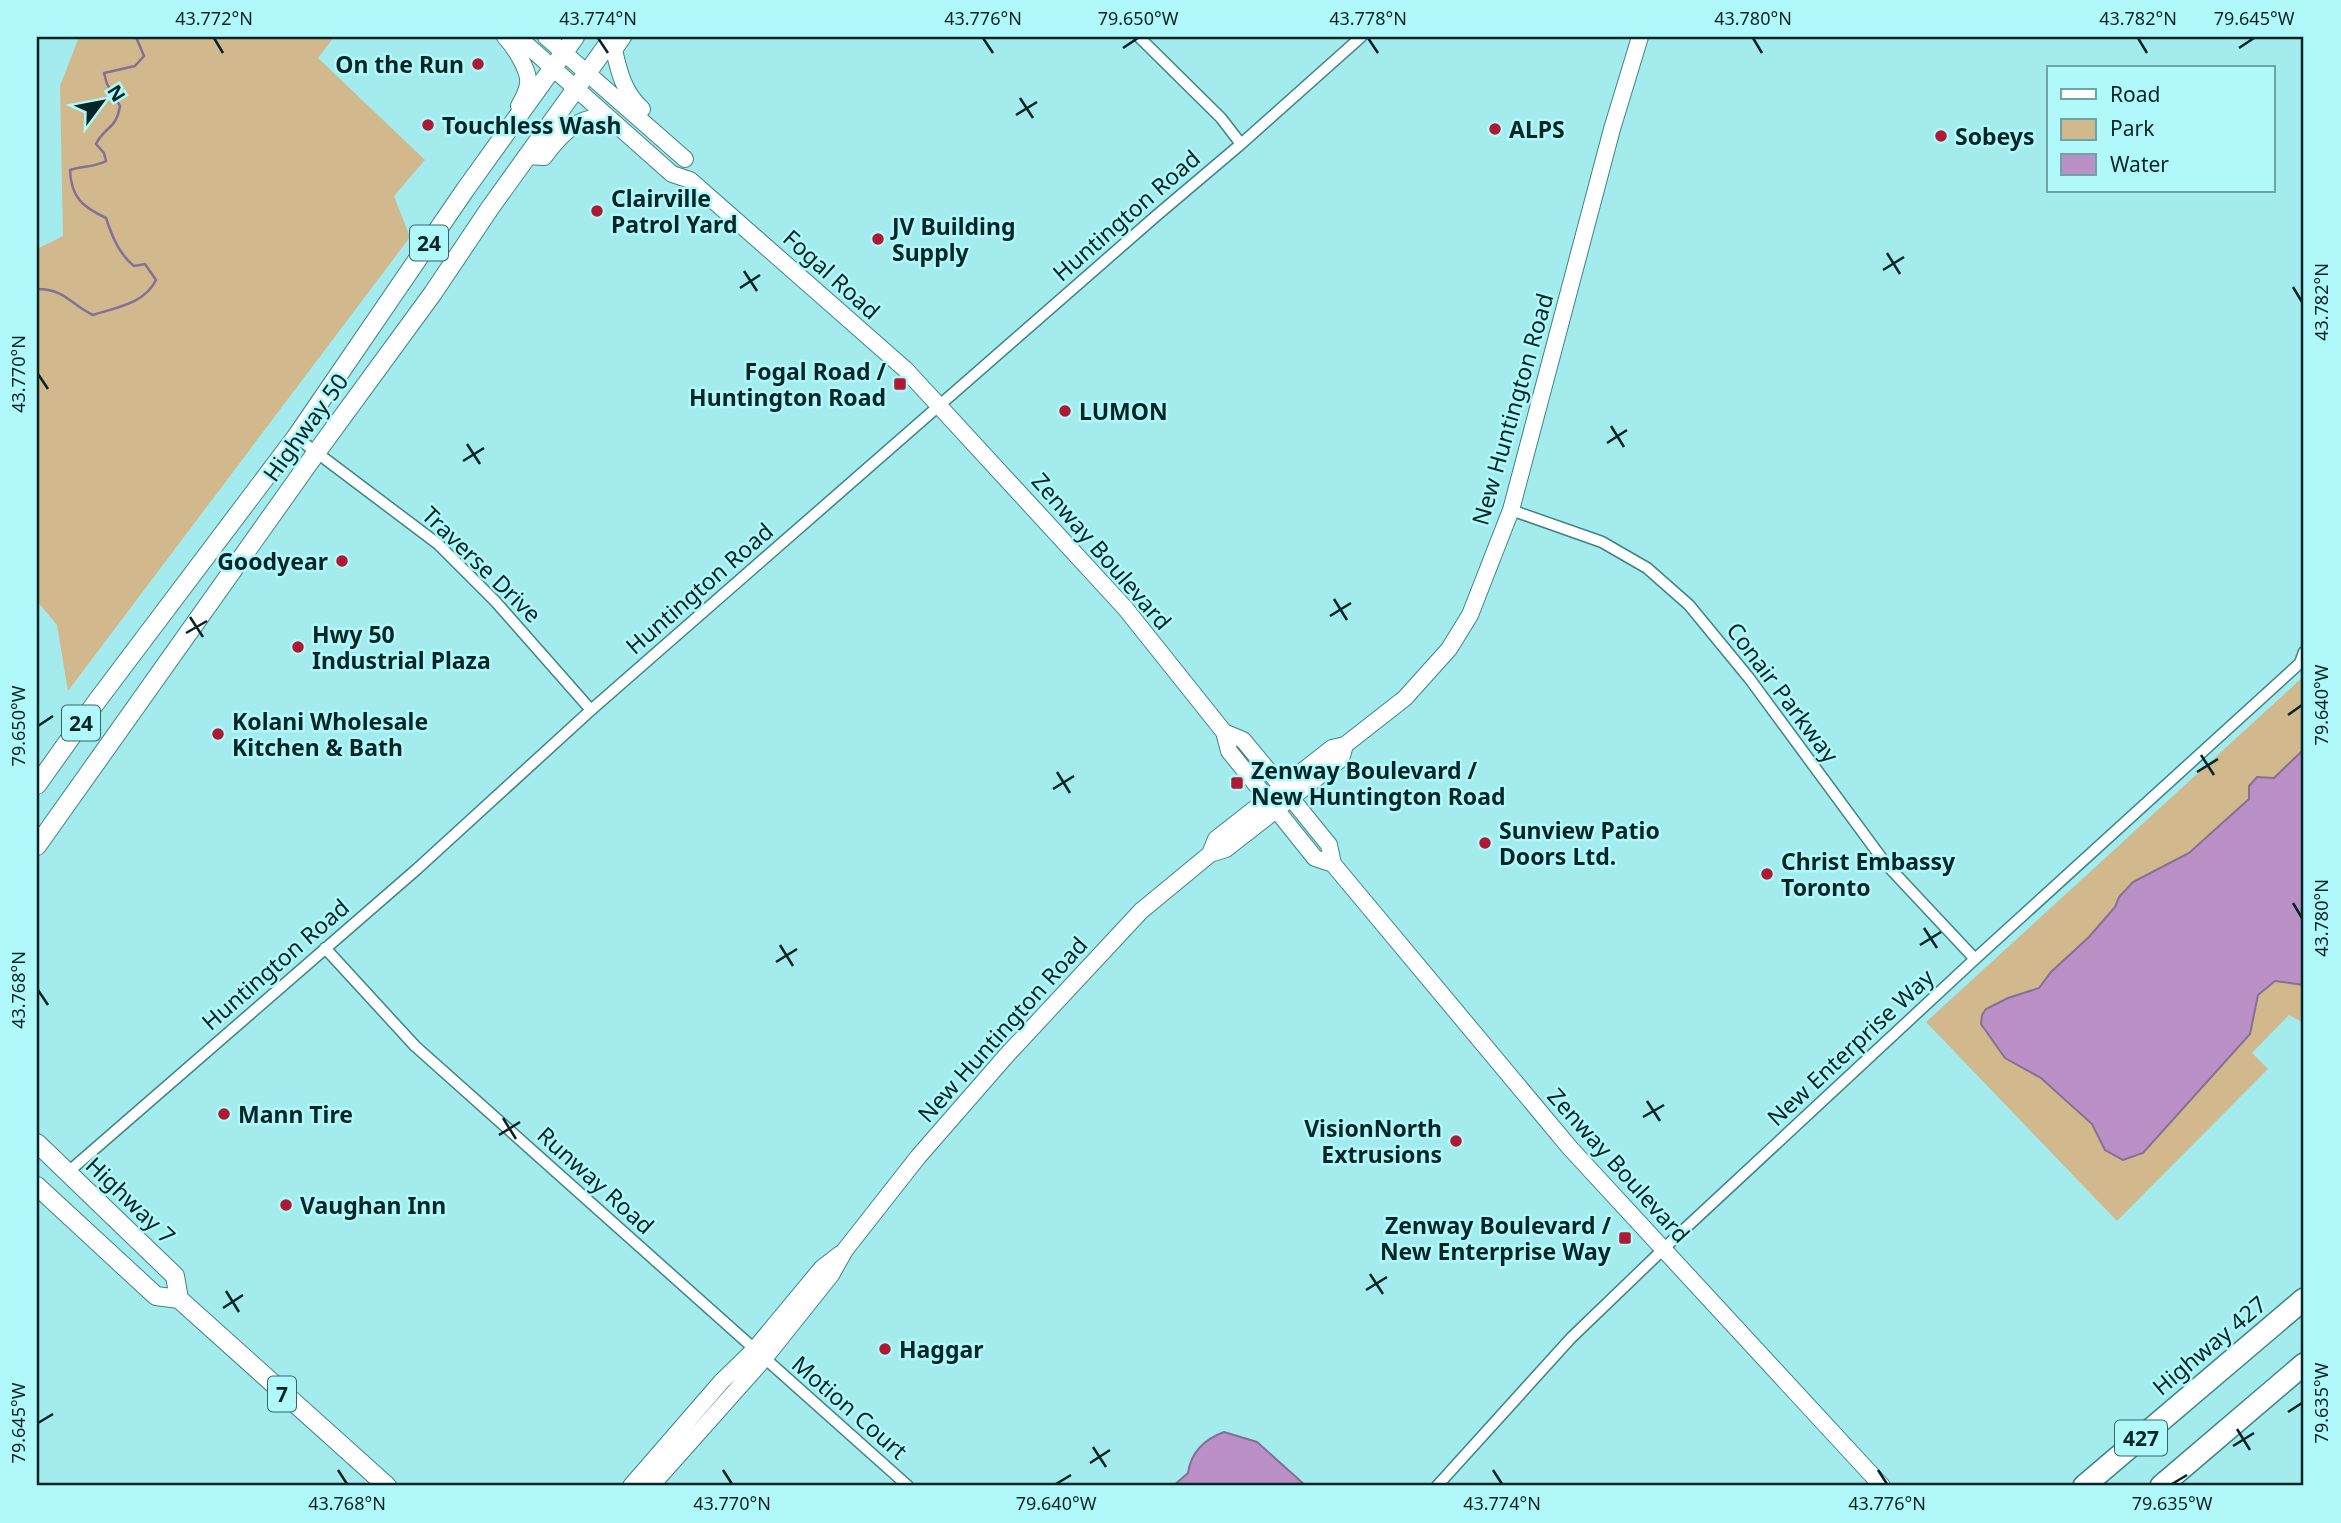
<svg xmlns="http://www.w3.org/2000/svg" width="2341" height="1523" viewBox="0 0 2341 1523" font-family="'Noto Sans',sans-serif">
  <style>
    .green { fill: #d2b88d }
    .water { fill: #bb90c6; stroke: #857096; stroke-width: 2 }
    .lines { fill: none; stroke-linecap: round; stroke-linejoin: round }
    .stream { stroke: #857096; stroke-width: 2.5 }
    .street-casing { stroke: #3e8487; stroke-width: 13 }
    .secondary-casing { stroke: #3e8487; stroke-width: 18 }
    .primary-casing { stroke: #3e8487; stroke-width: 20 }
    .highway-casing { stroke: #3e8487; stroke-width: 24 }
    .street { stroke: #fff; stroke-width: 10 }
    .secondary { stroke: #fff; stroke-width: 16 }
    .primary { stroke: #fff; stroke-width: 18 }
    .highway { stroke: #fff; stroke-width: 21 }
    .ticks { fill: none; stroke: #062526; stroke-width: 2.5 }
    .poi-dot { fill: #ae1933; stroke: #b1f8fb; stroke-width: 2.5 }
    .labels { text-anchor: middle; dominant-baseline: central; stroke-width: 5; stroke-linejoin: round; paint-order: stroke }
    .shield { fill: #b1f8fb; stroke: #396466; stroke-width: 2 }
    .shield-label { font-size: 21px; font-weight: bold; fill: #062526 }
    .poi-label { font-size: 23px; font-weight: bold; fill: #062526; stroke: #b1f8fb; text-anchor: start }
    .street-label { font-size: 23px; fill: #062526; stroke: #b1f8fb }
    .neatline { fill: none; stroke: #062526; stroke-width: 2.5 }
    .ticks-label { font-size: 18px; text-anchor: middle; fill: #062526 }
  </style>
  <rect width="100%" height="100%" fill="#a4ebee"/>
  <path class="green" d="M79,37H334L318,58L425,160L394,196L410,237L68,691L57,625L37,601V249L63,236L60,86Z
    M2304,676V1023L2289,1015L2252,1053L2268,1069L2117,1221L1926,1022Z"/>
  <path class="water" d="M2304,749V985L2275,981L2258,995L2250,1034L2143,1153L2123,1160L2105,1150L2092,1124L2041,1078L2005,1058L1981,1024L1982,1015L1986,1009L2008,998L2039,988L2051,972L2089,937L2115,907L2119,897L2133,882L2189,853L2249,799V786L2257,777L2274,778Z
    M1224,1432L1257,1442L1306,1486H1173L1188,1473C1191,1452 1205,1439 1224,1432Z"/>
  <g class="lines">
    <path class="stream" d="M37,289C65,289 70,304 93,315C117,307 144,304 156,280L145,264L134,266C119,254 112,236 106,218C83,207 71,198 70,170C81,166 96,167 106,161L104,153L96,144C105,126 116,130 120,106L107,84L104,73L135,66L144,56L136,37"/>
    <g class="street-casing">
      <path id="street" d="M1139,37L1221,118L1241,144
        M296,437L438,544L495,601L591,710
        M1511,510L1602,542L1647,568L1689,605L1749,678L1886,864L1975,959
        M325,948L415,1046L908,1486
        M67,1173L417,869L591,710L1156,216L1241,144L1361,37
        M1437,1486L1571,1338L1677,1236L1975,959L2300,663L2304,652"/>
    </g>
    <g class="secondary-casing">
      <path id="secondary" d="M505,37C514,46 530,71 528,84C527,92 523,99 519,106
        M518,37L672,174L690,180L906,370L1125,608L1224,732L1229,751L1315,858L1333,864L1570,1148L1882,1486
        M546,37L685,159
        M623,37L614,50C619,72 624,93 642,109
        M527,156L544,157C558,138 585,105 611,124
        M1224,732L1243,740L1291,798L1329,845L1333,864
        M1210,854L1216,839L1332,748L1345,745L1405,698L1449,649L1470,615L1511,510L1612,129L1640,37
        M631,1486L722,1381L754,1350L822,1268L840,1254
        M651,1486L764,1359L831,1275L845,1250L918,1157L1006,1056L1141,911L1210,854L1226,849L1341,759L1345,745"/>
    </g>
    <g class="primary-casing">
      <path id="primary" d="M37,785L94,705L296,437L465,190L575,37
        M37,846L316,453L433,293L490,208L613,37
        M37,1143L175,1276L179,1299
        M37,1186L156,1296L179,1299L387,1486"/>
    </g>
    <g class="highway-casing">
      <path id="highway" d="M2084,1486L2304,1299
        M2161,1486L2304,1364"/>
    </g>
    <use href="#street" class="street"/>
    <use href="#secondary" class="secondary"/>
    <use href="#primary" class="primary"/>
    <use href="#highway" class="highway"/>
  </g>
  <path class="ticks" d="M214,38L223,53M598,38L608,53M983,38L993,53M1368,38L1378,53M1753,38L1762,53M2138,38L2147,53M1123,48L1138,38M2239,48L2254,38M1020,98L1033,118M1016,115L1037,102M1887,253L1900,274M1883,270L1904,257M744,271L757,291M2293,287L2302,302M740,288L760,275M38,374L48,389M1611,426L1624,447M1607,443L1627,430M467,444L480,464M463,461L484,448M1334,599L1347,620M1330,616L1351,603M190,617L203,637M186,633L207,621M2288,715L2302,705M38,726L53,716M2201,755L2214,775M1057,772L1070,793M2197,772L2218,759M1053,789L1074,776M2293,903L2302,918M1924,928L1937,948M780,945L793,966M1920,945L1941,932M776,962L797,949M38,990L48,1005M1647,1101L1660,1121M1643,1117L1664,1105M503,1118L516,1139M499,1135L520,1122M1370,1274L1383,1294M1366,1290L1387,1277M226,1291L239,1312M223,1308L243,1295M2288,1412L2302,1403M38,1423L53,1414M2237,1429L2250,1450M2233,1446L2254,1433M1093,1447L1106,1467M1090,1463L1110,1450M338,1470L347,1484M723,1470L732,1484M1493,1470L1502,1484M1878,1470L1887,1484M1056,1484L1071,1475M2172,1484L2187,1475"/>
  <g class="poi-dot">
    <circle cx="478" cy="64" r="7"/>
    <circle cx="428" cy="125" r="7"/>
    <circle cx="1495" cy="129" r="7"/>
    <circle cx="1941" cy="136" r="7"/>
    <circle cx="597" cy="211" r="7"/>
    <circle cx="878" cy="239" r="7"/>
    <rect x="893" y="377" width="14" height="14" rx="3.5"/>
    <circle cx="1065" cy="411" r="7"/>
    <circle cx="342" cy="561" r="7"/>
    <circle cx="298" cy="647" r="7"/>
    <circle cx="218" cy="734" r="7"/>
    <rect x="1230" y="776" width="14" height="14" rx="3.5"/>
    <circle cx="1485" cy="843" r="7"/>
    <circle cx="1767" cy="874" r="7"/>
    <circle cx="224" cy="1114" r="7"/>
    <circle cx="1456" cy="1141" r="7"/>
    <circle cx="286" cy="1205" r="7"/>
    <rect x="1618" y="1231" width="14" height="14" rx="3.5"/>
    <circle cx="885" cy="1349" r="7"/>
  </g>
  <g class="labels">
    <g class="shield">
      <rect x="410" y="225.5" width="38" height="35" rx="5"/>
      <rect x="62" y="705.5" width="38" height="35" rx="5"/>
      <rect x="268" y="1376.5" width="28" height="35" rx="5"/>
      <rect x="2115" y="1420.5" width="52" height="35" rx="5"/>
    </g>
    <g class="shield-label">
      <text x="429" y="243">24</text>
      <text x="81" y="723">24</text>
      <text x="282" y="1394">7</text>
      <text x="2141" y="1438">427</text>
    </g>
    <g class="poi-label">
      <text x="464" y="64" text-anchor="end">On the Run</text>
      <text x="442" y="125">Touchless Wash</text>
      <text x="1509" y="129">ALPS</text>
      <text x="1955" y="136">Sobeys</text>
      <text x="611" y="198">Clairville<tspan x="611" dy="26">Patrol Yard</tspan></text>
      <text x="892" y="226">JV Building<tspan x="892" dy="26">Supply</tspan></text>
      <text x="886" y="371" text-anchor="end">Fogal Road /<tspan x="886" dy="26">Huntington Road</tspan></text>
      <text x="1079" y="411">LUMON</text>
      <text x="328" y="561" text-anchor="end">Goodyear</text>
      <text x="312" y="634">Hwy 50<tspan x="312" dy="26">Industrial Plaza</tspan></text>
      <text x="232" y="721">Kolani Wholesale<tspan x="232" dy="26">Kitchen &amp; Bath</tspan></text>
      <text x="1251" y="770">Zenway Boulevard /<tspan x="1251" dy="26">New Huntington Road</tspan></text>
      <text x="1499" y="830">Sunview Patio<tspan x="1499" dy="26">Doors Ltd.</tspan></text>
      <text x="1781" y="861">Christ Embassy<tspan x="1781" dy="26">Toronto</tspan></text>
      <text x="238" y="1114">Mann Tire</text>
      <text x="1442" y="1128" text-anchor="end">VisionNorth<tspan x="1442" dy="26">Extrusions</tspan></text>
      <text x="300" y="1205">Vaughan Inn</text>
      <text x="1611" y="1225" text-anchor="end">Zenway Boulevard /<tspan x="1611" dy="26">New Enterprise Way</tspan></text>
      <text x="899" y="1349">Haggar</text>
    </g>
    <g class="street-label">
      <text transform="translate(1126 215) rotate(-41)">Huntington Road</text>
      <text transform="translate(832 274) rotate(42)">Fogal Road</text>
      <text transform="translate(1512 409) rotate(-74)">New Huntington Road</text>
      <text transform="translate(305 427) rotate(-54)">Highway 50</text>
      <text transform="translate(1102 551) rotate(49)">Zenway Boulevard</text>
      <text transform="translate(482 564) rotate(44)">Traverse Drive</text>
      <text transform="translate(699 588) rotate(-41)">Huntington Road</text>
      <text transform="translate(1783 692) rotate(53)">Conair Parkway</text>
      <text transform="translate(275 964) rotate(-41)">Huntington Road</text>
      <text transform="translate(1002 1029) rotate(-48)">New Huntington Road</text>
      <text transform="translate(1850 1047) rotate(-43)">New Enterprise Way</text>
      <text transform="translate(1619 1165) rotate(48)">Zenway Boulevard</text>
      <text transform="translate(596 1180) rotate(42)">Runway Road</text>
      <text transform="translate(131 1200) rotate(44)">Highway 7</text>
      <text transform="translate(2209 1345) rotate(-40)">Highway 427</text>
      <text transform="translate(850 1407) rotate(41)">Motion Court</text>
    </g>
  </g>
  <rect width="2341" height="1523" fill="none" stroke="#b1f8fb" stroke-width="77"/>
  <rect x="2047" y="66" width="228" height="126" fill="#b1f8fb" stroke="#6da4a6" stroke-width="2"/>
  <rect x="2061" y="89" width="35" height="10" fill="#ffffff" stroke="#6da4a6" stroke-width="2"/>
  <text x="2110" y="102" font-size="21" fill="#062526">Road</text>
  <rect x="2061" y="119" width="35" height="21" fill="#d2b88d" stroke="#6da4a6" stroke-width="2"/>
  <text x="2110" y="136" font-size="21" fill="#062526">Park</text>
  <rect x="2061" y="154" width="35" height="21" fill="#bb90c6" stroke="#6da4a6" stroke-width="2"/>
  <text x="2110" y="172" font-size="21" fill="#062526">Water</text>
  <g transform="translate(102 102) rotate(58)" stroke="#b1f8fb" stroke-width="5" paint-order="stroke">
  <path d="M0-5L12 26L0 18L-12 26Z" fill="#062526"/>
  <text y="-10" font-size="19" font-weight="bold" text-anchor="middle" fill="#062526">N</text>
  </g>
  <rect x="38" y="38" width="2264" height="1446" class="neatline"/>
  <g class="ticks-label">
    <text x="214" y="25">43.772°N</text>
    <text x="598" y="25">43.774°N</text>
    <text x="983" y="25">43.776°N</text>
    <text x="1138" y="25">79.650°W</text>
    <text x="1368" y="25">43.778°N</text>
    <text x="1753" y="25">43.780°N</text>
    <text x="2138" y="25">43.782°N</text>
    <text x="2254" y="25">79.645°W</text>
    <text transform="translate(2322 302) rotate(-90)" y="6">43.782°N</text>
    <text transform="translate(19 374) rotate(-90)" y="6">43.770°N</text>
    <text transform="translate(2322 705) rotate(-90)" y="6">79.640°W</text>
    <text transform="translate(19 726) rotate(-90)" y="6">79.650°W</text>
    <text transform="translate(2322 918) rotate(-90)" y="6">43.780°N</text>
    <text transform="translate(19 990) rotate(-90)" y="6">43.768°N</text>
    <text transform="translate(2322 1403) rotate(-90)" y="6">79.635°W</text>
    <text transform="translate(19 1423) rotate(-90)" y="6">79.645°W</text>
    <text x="347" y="1510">43.768°N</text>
    <text x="732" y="1510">43.770°N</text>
    <text x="1056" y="1510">79.640°W</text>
    <text x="1502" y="1510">43.774°N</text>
    <text x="1887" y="1510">43.776°N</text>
    <text x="2172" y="1510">79.635°W</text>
  </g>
</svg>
